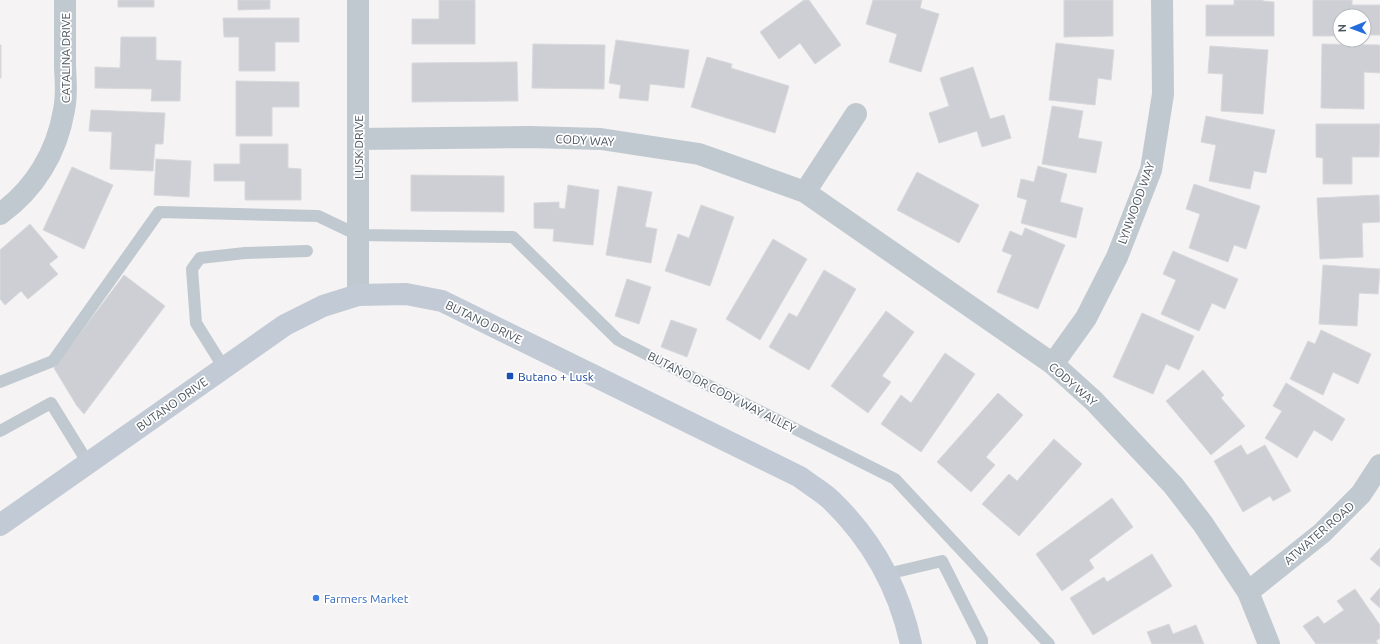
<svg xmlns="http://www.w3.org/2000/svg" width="1380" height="644" viewBox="0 0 1380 644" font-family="Ubuntu,sans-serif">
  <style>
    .building { fill: #cdcfd4; stroke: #d7d9dd }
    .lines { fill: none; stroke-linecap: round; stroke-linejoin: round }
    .lane { stroke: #c1c9d0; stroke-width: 12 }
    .street { stroke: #c1c9d0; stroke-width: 22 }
    .secondary { stroke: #c2cad5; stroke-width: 22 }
    .transit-dot { fill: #1a4fb4; stroke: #fff; stroke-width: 1.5 }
    .shop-dot { fill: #3f7fe0; stroke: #fff; stroke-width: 1.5 }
    .labels { text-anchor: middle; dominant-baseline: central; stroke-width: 3.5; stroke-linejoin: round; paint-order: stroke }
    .street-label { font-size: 12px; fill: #4b555f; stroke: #fff }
    .transit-label { font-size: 12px; fill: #164399; stroke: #fff; text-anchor: start }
    .shop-label { font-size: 12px; fill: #366cbe; stroke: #fff; text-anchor: start }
  </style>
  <rect width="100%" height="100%" fill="#f5f3f3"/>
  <path class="building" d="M118,0H154V7H118Z
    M238,0H270V9L238,10Z
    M439,0H475V44H412V19H439Z
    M804,0H809L841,45L815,64L800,43L779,59L760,32Z
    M873,0H922L920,8L939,14L921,72L889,62L897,34L866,24Z
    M1064,0H1113V36L1064,37Z
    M1234,0H1263V1L1274,2V36H1206V5H1234Z
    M1313,0H1352V5H1380V35H1364V16H1340V36H1313Z
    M223,18H299V42H275V71H239V37H224Z
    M121,37H156V60L181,61L180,101H151L152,89L95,88V67L120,68Z
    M616,40L689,50L684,88L650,84L648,101L619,98L621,85L609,83Z
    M1056,43L1114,50L1111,80L1098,78L1095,105L1049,100Z
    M533,44L605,45L604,89L532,88Z
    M1322,44L1380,45V73L1364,72V109L1321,108Z
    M0,45H1V78H0Z
    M1210,46L1268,50L1263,114L1221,111L1223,74L1208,73Z
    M707,57L732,64L731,68L789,86L775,133L691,107Z
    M517,62L518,101L412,102V63Z
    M973,67L990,119L1004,115L1011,138L982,147L977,131L939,143L929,113L949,106L940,78Z
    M236,81L299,82V107H272V136H236Z
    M1052,106L1083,111L1078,138L1102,142L1096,173L1042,164Z
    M91,110L165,113L163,144H155L153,171L110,169L112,132L89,131Z
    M1206,116L1275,130L1266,173L1254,171L1250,189L1209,181L1216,145L1201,142Z
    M1316,124H1380L1379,157H1352V184H1323V158L1316,157Z
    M240,144H288V168L301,169V200H245V181H214V164H240Z
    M156,159L191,161L189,197L154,195Z
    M1038,166L1067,174L1060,202L1083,208L1076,238L1021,223L1027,200L1017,197L1021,179L1034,182Z
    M72,167L113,185L84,249L43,230Z
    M917,172L979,205L959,243L897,210Z
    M411,175L504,176V212L411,211Z
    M1194,184L1260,206L1246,249L1234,245L1228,262L1189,248L1200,214L1186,209Z
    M568,185L599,190L593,245L553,241L554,229L534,228V203L559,202V208L565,209Z
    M618,186L652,192L645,227L657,229L651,263L606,255Z
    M1379,195L1380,222L1362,223L1363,257L1320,259L1317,198Z
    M701,205L734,217L710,286L665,271L678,234L689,238Z
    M30,224L58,257L49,264L58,274L28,299L21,291L5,305L0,299V250Z
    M1025,228L1065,245L1038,309L997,292L1012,255L1002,251L1010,231L1022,236Z
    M773,239L807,259L760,340L726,319Z
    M1173,251L1238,279L1225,309L1212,303L1199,331L1161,314L1176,280L1163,274Z
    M1323,265L1380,269L1378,294L1359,293L1357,326L1319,324Z
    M824,270L856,289L809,370L769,347L789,313L797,317Z
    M124,275L165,306L84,414L77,406L54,368Z
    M627,279L651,287L639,324L615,316Z
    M886,311L914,332L882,376L891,382L868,413L831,386Z
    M1142,313L1194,336L1179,370L1166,364L1153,394L1113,377Z
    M671,320L697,329L687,357L661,347Z
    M1321,330L1371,354L1358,384L1333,372L1323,395L1290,379L1308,341L1315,344Z
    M945,353L975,374L921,452L881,424L901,395L911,403Z
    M1203,370L1224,395L1221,398L1245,426L1211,455L1166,401Z
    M1286,383L1345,419L1332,441L1314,430L1297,458L1265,438L1282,411L1273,406Z
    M998,393L1023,415L986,457L995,465L971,492L937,462Z
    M1054,439L1082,464L1019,536L982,504L1009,474L1017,481Z
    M1241,445L1247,455L1265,445L1291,491L1273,501L1270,496L1243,512L1214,461Z
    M1112,498L1133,527L1089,560L1094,568L1062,591L1036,554Z
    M1380,548V567L1370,559Z
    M1152,554L1172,586L1093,635L1070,598L1104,577L1107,582Z
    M1380,588V608L1370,599Z
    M1355,589L1380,625V638L1376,641L1378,644H1316L1303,626L1318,616L1324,624L1344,610L1337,601Z
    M1169,624L1173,634L1196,625L1204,644H1152L1147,632Z"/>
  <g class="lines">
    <path class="lane" d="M224,368L196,323L192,269L200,258L245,253L307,251
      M0,382L53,361L159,212L318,216L358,235L513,237L618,340L895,479L1049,644
      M0,431L51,403L88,463
      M887,574L942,561L982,640V644"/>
    <path class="street" d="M358,139L530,137L601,139L699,154L805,192L1053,364L1094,401L1173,485L1203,524L1248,592L1269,644
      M805,192L856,114
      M0,214C35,189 57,152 64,110C67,96 66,81 65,67C65,45 65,22 65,0
      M358,295V0
      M1053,364L1086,318L1117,257L1151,170L1163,94L1162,0
      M1248,592L1322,533L1361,494L1380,465"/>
    <path class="secondary" d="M0,525L285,325L323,306L358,295L406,294L442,301L800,477C810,485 823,492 832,501C872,540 899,589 911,644"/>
  </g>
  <rect class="transit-dot" x="506" y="372" width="8" height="8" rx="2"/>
  <circle class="shop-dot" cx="316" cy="598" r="4"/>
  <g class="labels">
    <g class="street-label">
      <text transform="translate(65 58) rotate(-90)">CATALINA DRIVE</text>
      <text transform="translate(585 140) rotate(3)">CODY WAY</text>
      <text transform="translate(358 147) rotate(-90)">LUSK DRIVE</text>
      <text transform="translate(1136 203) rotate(-70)">LYNWOOD WAY</text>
      <text transform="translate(484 322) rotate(26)">BUTANO DRIVE</text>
      <text transform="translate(1073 384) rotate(41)">CODY WAY</text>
      <text transform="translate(722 392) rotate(27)">BUTANO DR CODY WAY ALLEY</text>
      <text transform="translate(172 404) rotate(-35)">BUTANO DRIVE</text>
      <text transform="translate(1319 533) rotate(-41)">ATWATER ROAD</text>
    </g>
    <g class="transit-label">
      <text x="518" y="376">Butano + Lusk</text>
    </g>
    <g class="shop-label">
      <text x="324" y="598">Farmers Market</text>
    </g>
  </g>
  <g transform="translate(1352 28) rotate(269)"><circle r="19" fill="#ffffff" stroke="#b7bbbf"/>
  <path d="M0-3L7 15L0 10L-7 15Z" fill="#246bdd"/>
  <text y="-6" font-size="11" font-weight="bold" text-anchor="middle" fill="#4b555f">N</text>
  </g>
</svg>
